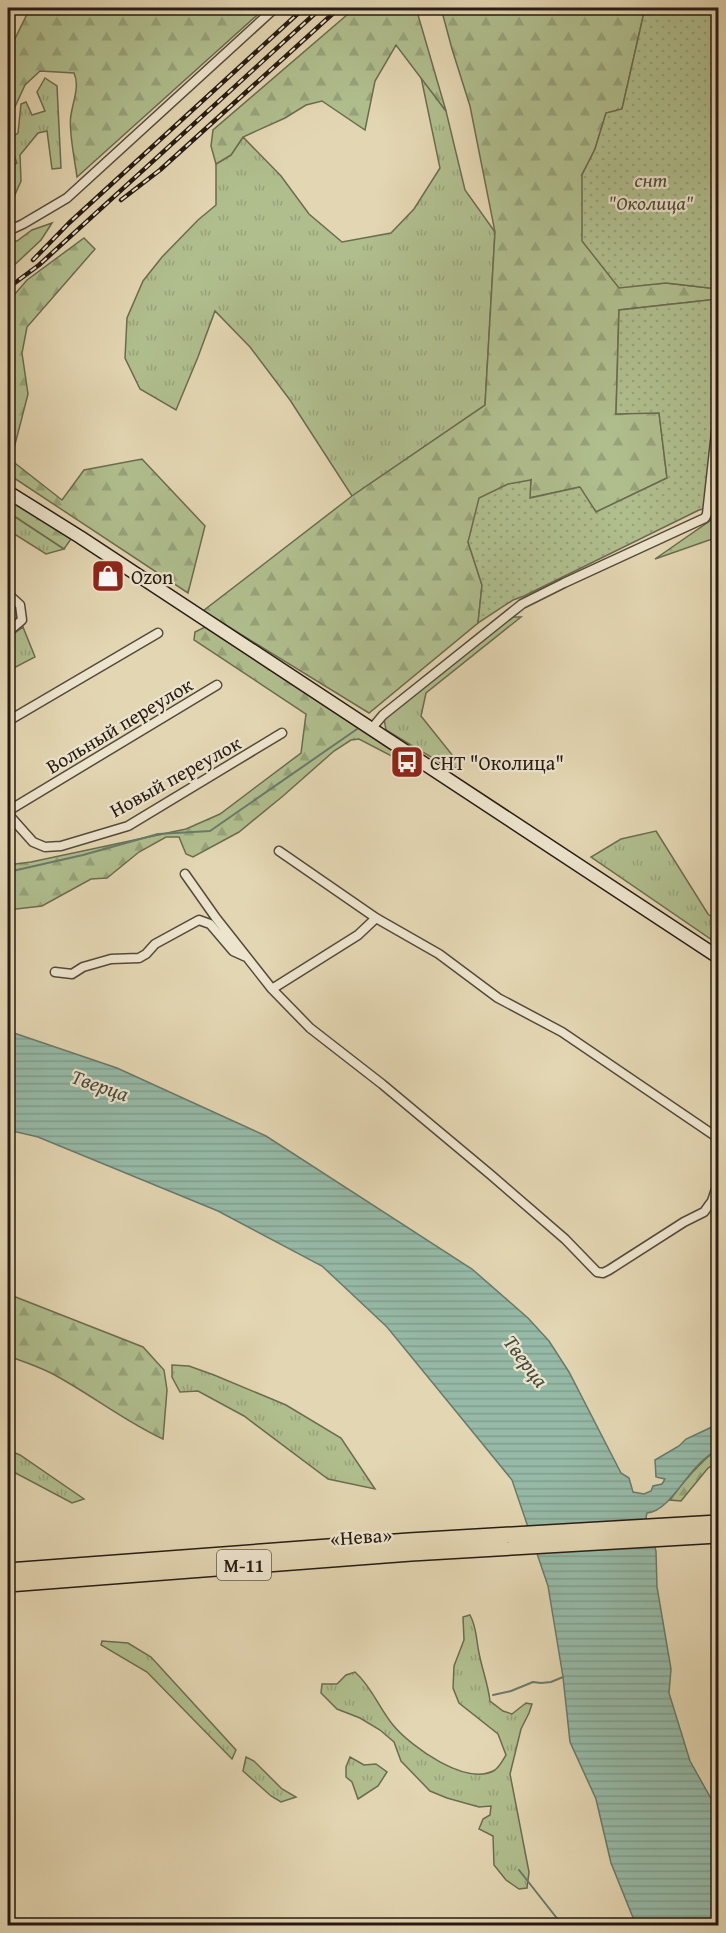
<svg xmlns="http://www.w3.org/2000/svg" width="726" height="1933" viewBox="0 0 726 1933" font-family="'Gentium Book Plus',serif">
  <style>
    .grass { fill: url(#grass-tufts); stroke: #6b6c50; stroke-width: 1.5 }
    .forest { fill: url(#forest-firs); stroke: #6b6c50; stroke-width: 1.5 }
    .park { fill: url(#park-dots); stroke: #6b6c50; stroke-width: 1.5 }
    .water { fill: url(#water-rules); stroke: #697a6c; stroke-width: 1.5 }
    .lines { fill: none; stroke-linecap: round; stroke-linejoin: round }
    .stream { stroke: #697a6c; stroke-width: 2 }
    .street-casing { stroke: #554a3b; stroke-width: 11 }
    .secondary-casing { stroke: #261b13; stroke-width: 15 }
    .highway-casing { stroke: #261b13; stroke-width: 18 }
    .street { stroke: #ede4cd; stroke-width: 8 }
    .secondary { stroke: #ede4cd; stroke-width: 12 }
    .highway { stroke: #e3d6b2; stroke-width: 15 }
    .rail-casing { stroke: #261b13; stroke-width: 4.5 }
    .rail { stroke: #ede4cd; stroke-width: 2; stroke-dasharray: 7; stroke-linecap: butt }
    .labels { text-anchor: middle; dominant-baseline: central; stroke-width: 4.5; stroke-linejoin: round; paint-order: stroke }
    .shield { fill: #ede4cd; stroke: #62574b; stroke-width: 1.5 }
    .shield-label { font-size: 18px; font-weight: bold; fill: #261b13 }
    .park-label { font-size: 20px; font-style: italic; fill: #4f4c38; stroke: #ede4cd }
    .poi-label { font-size: 20px; fill: #261b13; stroke: #ede4cd; text-anchor: start }
    .street-label { font-size: 20px; fill: #261b13; stroke: #ede4cd }
    .water-label { font-size: 21px; font-style: italic; fill: #484b3f; stroke: #ede4cd }
  </style>
  <defs>
    <pattern id="grass-tufts" width="24" height="20" patternUnits="userSpaceOnUse" patternTransform="scale(1.5)"><rect width="24" height="20" fill="#b0be8e"/><path d="M3 7l-1-3M5 7V3M7 7l1-3M15 17l-1-3M17 17v-4M19 17l1-3" fill="none" stroke="#97a37a"/></pattern>
    <pattern id="forest-firs" width="22" height="20" patternUnits="userSpaceOnUse" patternTransform="scale(1.5)"><rect width="22" height="20" fill="#b0be8e"/><path d="M5 1l3.5 6h-7zM16 11l3.5 6h-7z" fill="#97a37a"/></pattern>
    <pattern id="park-dots" width="8" height="8" patternUnits="userSpaceOnUse" patternTransform="scale(1.5)"><rect width="8" height="8" fill="#b0be8e"/><path d="M2 2h.1M6 6h.1" fill="none" stroke="#97a37a" stroke-width="1.8" stroke-linecap="round"/></pattern>
    <pattern id="water-rules" width="6" height="5" patternUnits="userSpaceOnUse" patternTransform="scale(1.5)"><rect width="6" height="5" fill="#96baa7"/><path d="M0 2.5h6" fill="none" stroke="#819f8f"/></pattern>
  </defs>
  <rect width="100%" height="100%" fill="#e3d6b2"/>
  <filter id="stains"><feTurbulence type="fractalNoise" baseFrequency=".00333" numOctaves="4"/><feColorMatrix values="0 0 0 0 .2 0 0 0 0 .09 0 0 0 0 .02 0 0 0 .5 -.17"/></filter>
  <radialGradient id="worn" r=".72"><stop offset=".6" stop-color="#630" stop-opacity="0"/><stop offset="1" stop-color="#630" stop-opacity=".3"/></radialGradient>
  <path class="grass" d="M421,77L446,111L465,190L495,232L485,405L352,496L290,400L250,347L215,311L198,357L176,410L140,389L125,358L127,318L143,281L162,257L198,220L216,205V164L231,155L243,137L281,176L309,214L342,242L391,233L414,209L440,168Z
    M45,78L57,86L61,168L52,169L47,131L38,133L20,155L21,181L13,199L8,197V167L17,163L8,140L18,133L21,104L26,102L32,115L45,111L37,92Z
    M8,512L64,549L46,554L8,530Z
    M512,617H521L426,693L421,716L461,766L451,769L386,730L384,719Z
    M23,627L35,657L8,671V638Z
    M656,831L708,914L718,922V944L591,857L621,839Z
    M172,1365L189,1366L214,1375L286,1405L341,1438L375,1489L328,1479L244,1416L198,1391L180,1392L172,1377Z
    M8,1450L20,1455L84,1499L72,1503L8,1469Z
    M470,1615C477,1628 476,1639 479,1653C482,1669 488,1684 490,1701L503,1711L512,1714L526,1703L532,1704L529,1713L521,1729L510,1774L529,1872L527,1888L519,1889L506,1880L494,1865L493,1836L479,1829L483,1819L490,1815L491,1806L479,1807L447,1798L430,1791L401,1761L394,1742L380,1730L360,1718L337,1709L321,1693L322,1684H337L346,1675L355,1672C372,1687 379,1708 393,1725C411,1747 467,1787 495,1770C500,1766 503,1760 506,1755L498,1734L459,1703L453,1688L454,1666L464,1640L463,1617Z
    M102,1641L128,1643L151,1657L236,1750L232,1759L147,1672L101,1645Z
    M246,1757L254,1761L282,1789L296,1797L281,1802L271,1796L243,1771Z
    M350,1757L364,1765L376,1764L387,1772L378,1786L358,1799L352,1782L346,1777V1767Z"/>
  <path class="forest" d="M30,8H265L77,177C75,161 68,129 71,115C73,101 80,86 74,73L40,71L25,85L8,122V53Z
    M355,8H416L446,111L396,45L375,81L365,130L322,101L306,105L285,118L243,137L231,155L216,164L211,146L213,130Z
    M441,8H645L622,109L606,113L595,149L582,175L619,287L666,283L718,289V299L619,310L616,414L659,412L667,478L596,512L579,487L529,498L531,480L468,542L482,585L478,623L369,713L203,611L352,496L485,405L495,232L470,106L452,49Z
    M52,223L41,240L8,271V240L17,241L32,230Z
    M84,238L95,249L27,327L22,353L28,394L11,460L62,500L84,470L142,459L205,526L188,593L8,474V302L27,280Z
    M8,498L71,539L64,549L8,512Z
    M718,505V537L655,559L711,520L714,506Z
    M205,627L402,757L401,761L359,739L351,740L334,751L283,796L239,832L193,857L186,854L179,837H166L139,852L107,878L91,879L42,906L8,910V865L31,862L186,829L220,814L301,753L306,714L194,640L195,632Z
    M8,1294L143,1347L164,1370L167,1390L163,1439C124,1421 89,1393 51,1373C37,1366 22,1361 8,1356Z
    M718,1448V1462L708,1468L681,1501L670,1500C684,1480 699,1464 718,1448Z"/>
  <path class="park" d="M645,8H718V289L666,283L619,288L582,241V175L595,149L606,113L622,109Z
    M718,299V505L699,510L524,596L513,600L478,623L482,585L468,542L479,498L508,484L531,480L530,498L580,487L596,512L667,478L659,413L616,414L619,310Z"/>
  <path class="water" d="M8,1031L117,1068L266,1136L472,1269L528,1318L549,1341L569,1372L621,1473L629,1478L633,1492L644,1494L651,1491L653,1486L662,1484L665,1479L656,1477L655,1460L679,1446L686,1439L712,1427L717,1431L718,1430V1448C712,1453 705,1458 699,1464C685,1477 667,1512 647,1513L646,1517L656,1551L657,1587L671,1669L669,1693L690,1761L718,1811V1925H636L611,1863L596,1799L570,1742L563,1677L548,1586L512,1480L387,1327L322,1266L218,1211L38,1137L8,1130Z"/>
  <g class="lines">
    <path class="stream" d="M8,872L83,855L158,834L210,831L360,727
      M493,1695L511,1691L533,1682L541,1683L551,1682L563,1677
      M519,1870L563,1926"/>
    <g class="street-casing">
      <path id="street" d="M8,231L23,224L67,198L275,8
        M8,594L20,605L22,620L8,632
        M8,721L158,633
        M372,728L383,715L522,604L564,583L705,518L707,514L718,414
        M8,811L217,685
        M8,814L33,842L45,847L61,846L128,826L282,733
        M279,851L376,918L439,954L498,998L562,1032L718,1138
        M185,874L216,918L272,989L310,1028L382,1084L491,1175L565,1239L597,1272L603,1273L609,1270L684,1222L704,1212L712,1201L718,1183
        M55,972L72,974L83,967L111,959L139,958L146,954L155,944L199,920L210,924L233,951L244,956
        M272,989L358,935L376,918"/>
    </g>
    <g class="secondary-casing">
      <path id="secondary" d="M8,492L80,537L718,957"/>
    </g>
    <g class="highway-casing">
      <path id="highway" d="M8,1571L409,1541L718,1523
        M8,1584L411,1553L718,1535"/>
    </g>
    <use href="#street" class="street"/>
    <use href="#secondary" class="secondary"/>
    <use href="#highway" class="highway"/>
    <g class="rail-casing">
      <path id="rail" d="M121,200L160,170L339,8
        M33,260L69,223L304,8
        M8,288L39,265L321,8"/>
    </g>
    <use href="#rail" class="rail"/>
  </g>
  <defs>
    <g id="shop-square" transform="scale(1.725)"><rect x="-9" y="-9" width="18" height="18" rx="4" fill="#8f2418" stroke="#ede4cd"/><path d="M-5-2.5h2.3a2.7 3.5 0 0 1 5.4 0H5L5.5 6h-11ZM-1.5-2.5h3a1.5 2.3 0 0 0-3 0Z" fill="#fff"/></g>
    <g id="bus-square" transform="scale(1.725)"><rect x="-9" y="-9" width="18" height="18" rx="4" fill="#8f2418" stroke="#ede4cd"/><path d="M-5-6H5V4H4V6H2V4H-2V6H-4V4H-5ZM-3.5-4V0h7V-4ZM-3.5 1.2v1.5H-2V1.2ZM2 1.2v1.5H3.5V1.2Z" fill="#fff"/></g>
  </defs>
  <g fill-rule="evenodd">
    <use href="#shop-square" x="108" y="576"/>
    <use href="#bus-square" x="407" y="762"/>
  </g>
  <g class="labels">
    <rect class="shield" x="217" y="1550" width="54" height="30" rx="4.5"/>
    <g class="shield-label">
      <text x="244" y="1565">М-11</text>
    </g>
    <g class="park-label">
      <text x="651" y="179">снт<tspan x="651" dy="23">"Околица"</tspan></text>
    </g>
    <g class="poi-label">
      <text x="131" y="576">Ozon</text>
      <text x="430" y="762">СНТ "Околица"</text>
    </g>
    <g class="street-label">
      <text transform="translate(119 725) rotate(-31)">Вольный переулок</text>
      <text transform="translate(175 776) rotate(-29)">Новый переулок</text>
      <text transform="translate(361 1536) rotate(-4)">«Нева»</text>
    </g>
    <g class="water-label">
      <text transform="translate(100 1085) rotate(19)">Тверца</text>
      <text transform="translate(526 1361) rotate(53)">Тверца</text>
    </g>
  </g>
  <rect width="726" height="1933" fill="none" stroke="#e3d6b2" stroke-width="30"/>
  <rect x="9" y="9" width="708" height="1915" fill="none" stroke="#261b13" stroke-width="3"/>
  <rect x="15" y="15" width="696" height="1903" fill="none" stroke="#261b13" stroke-width="1.5"/>
  <rect width="100%" height="100%" filter="url(#stains)"/>
  <rect width="100%" height="100%" fill="url(#worn)"/>
</svg>
